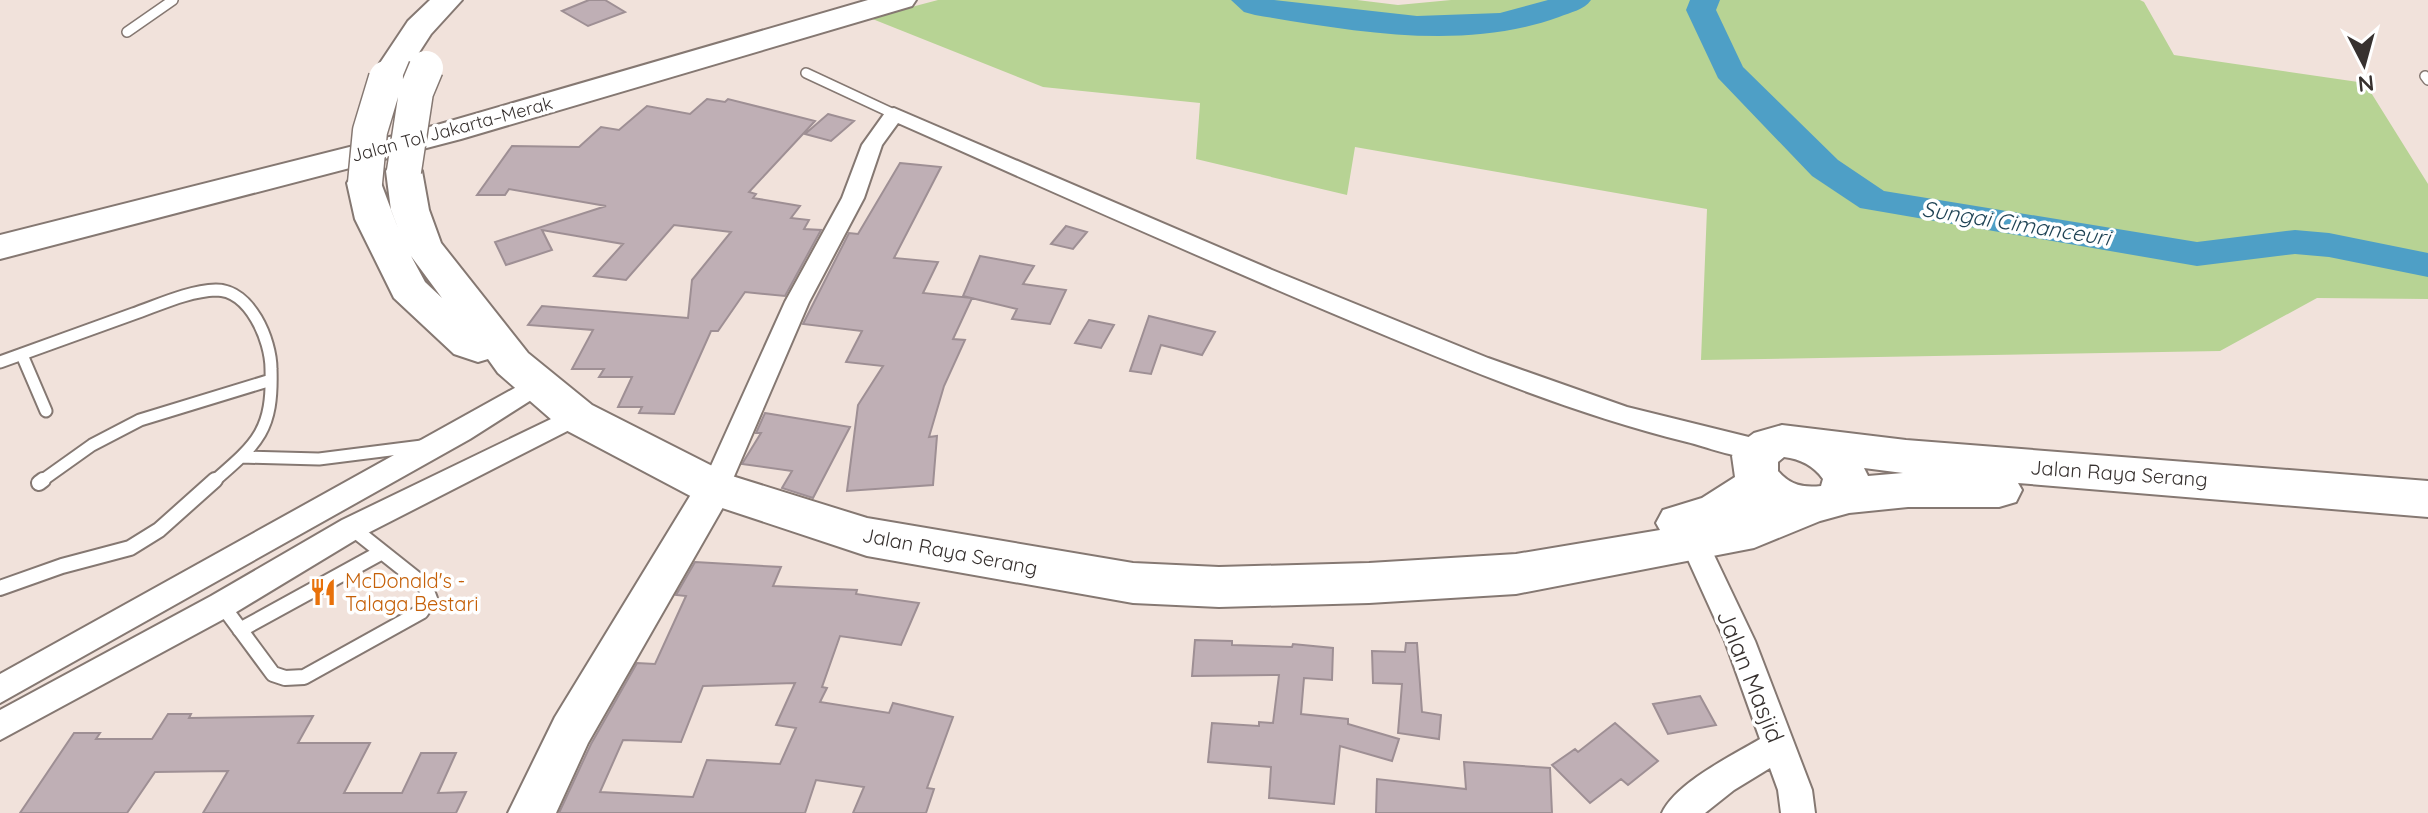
<svg xmlns="http://www.w3.org/2000/svg" width="2428" height="813" viewBox="0 0 2428 813" font-family="Quicksand,sans-serif">
  <style>
    .green { fill: #b7d394 }
    .lines { fill: none; stroke-linecap: round; stroke-linejoin: round }
    .river { fill: #4e9fc6; fill-rule: evenodd }
    .building { fill: #bfafb5; stroke: #9e8f94; stroke-width: 2; fill-rule: evenodd }
    .lane-far2-casing { stroke: #857872; stroke-width: 12 }
    .lane-far1-casing { stroke: #857872; stroke-width: 15 }
    .lane-casing { stroke: #857872; stroke-width: 18 }
    .street-casing { stroke: #857872; stroke-width: 4 }
    .secondary-casing { stroke: #857872; stroke-width: 4 }
    .highway-casing { stroke: #857872; stroke-width: 4 }
    .lane-far2 { stroke: #fff; stroke-width: 9 }
    .lane-far1 { stroke: #fff; stroke-width: 11 }
    .lane { stroke: #fff; stroke-width: 14 }
    .street { fill: #fff; fill-rule: evenodd }
    .secondary { fill: #fff; fill-rule: evenodd }
    .highway { fill: #fff; fill-rule: evenodd }
    .highway-bridge-casing { stroke: #857872; stroke-width: 37; stroke-linecap: butt }
    .highway-bridge { stroke: #fff; stroke-width: 34 }
    .labels { text-anchor: middle; dominant-baseline: central; stroke-width: 7; stroke-linejoin: round; paint-order: stroke }
    .far-street-label { font-size: 18px; fill: #37312f; stroke: #fff }
    .street-label { font-size: 20px; fill: #37312f; stroke: #fff }
    .food-label { font-size: 20px; fill: #c56008; stroke: #fff; text-anchor: start }
    .water-label { font-size: 22px; font-style: italic; fill: #1f4355; stroke: #fff }
    .near-street-label { font-size: 24px; fill: #37312f; stroke: #fff }
  </style>
  <rect width="100%" height="100%" fill="#f1e2db"/>
  <path class="green" d="M938,0H1357L1398,5L1451,0H2140L2144,2L2174,55L2365,83L2428,184V299L2317,298L2220,351L1701,360L1707,209L1355,147L1347,195L1196,159L1200,103L1043,87L870,18Z"/>
  <g class="lines">
    <path class="river" d="M1231,0H1274L1417,16L1500,13L1548,0H1591C1584,10 1571,12 1559,17C1463,52 1353,31 1255,15L1244,12Z
      M1690,0H1720L1716,10L1743,67L1838,160L1884,191L2197,242L2295,230L2329,233L2428,253V277L2329,257L2295,254L2197,266L1860,208L1812,176L1718,78L1686,10Z"/>
  </g>
  <path class="building" d="M589,0H605L625,12L588,26L562,11Z
    M707,99L725,102L728,99L815,121L749,192L756,194L753,198L800,206L791,218L809,220L804,229L821,230L785,296L745,292L718,331H711L674,414L639,413L642,407H618L632,377H599L604,369H572L593,330L528,325L542,306L688,318L692,280L731,232L674,225L626,280L594,276L623,244L542,230L552,250L506,265L495,242L606,206L509,189L505,195H477L512,146L579,147L601,127L619,130L647,106L690,114Z
    M828,114L854,121L831,141L805,134Z
    M900,163L941,167L894,258L938,262L923,293L972,298L953,339L965,340L944,386L929,437L937,436L933,485L847,491L858,405L883,366L846,362L862,331L803,324L849,233L858,234Z
    M1066,226L1087,232L1073,249L1051,244Z
    M980,256L1034,266L1023,284L1066,290L1050,324L1012,319L1017,309L963,296Z
    M1149,316L1215,332L1202,355L1161,345L1151,374L1130,371Z
    M1089,320L1114,325L1101,348L1075,343Z
    M765,413L850,427L813,498L782,488L792,471L742,464L761,433H756Z
    M695,562L781,567L773,586L857,590L856,594L919,603L901,645L840,636L822,687L827,688L820,702L889,713L893,703L953,717L927,788L934,789L926,813H853L864,787L816,780L805,813H559L591,744L637,663L655,664L686,596L676,595ZM795,683L776,725L796,728L780,764L707,760L693,797L600,792L623,740L681,742L703,686Z
    M1195,640L1232,641V645L1292,647L1293,644L1333,648L1332,680L1304,678L1301,714L1348,719V724L1399,739L1392,761L1340,746L1334,804L1269,798L1271,767L1208,762L1212,723L1259,726V722L1273,723L1279,675L1192,676Z
    M1406,643H1417L1422,712L1441,715L1439,739L1398,733L1402,684L1373,683L1372,651L1405,652Z
    M1700,696L1716,725L1668,734L1653,704Z
    M168,714H191L189,718L313,716L298,743H370L344,793H402L421,753H456L438,793L466,792L456,813H203L228,771L155,772L127,813H20L74,733H100L96,739H152Z
    M1615,723L1658,761L1628,785L1621,779L1590,803L1552,765L1575,749L1578,752Z
    M1464,762L1550,768L1552,813H1376L1377,779L1466,789Z"/>
  <g class="lines">
    <g class="lane-far2-casing">
      <path id="lane-far2" d="M127,32L173,0
        M806,73L894,114
        M2425,76L2428,80"/>
    </g>
    <g class="lane-far1-casing">
      <path id="lane-far1" d="M22,355L46,411
        M0,362C44,346 89,330 133,314C159,305 188,291 216,290C250,290 271,340 271,369C273,431 258,443 213,482
        M241,457L319,459L422,446
        M40,482L92,445L140,420L271,380"/>
    </g>
    <g class="lane-casing">
      <path id="lane" d="M39,483L43,480
        M0,588L62,566L130,548L159,530L215,480
        M222,605L273,674L285,678L304,677L421,612L430,599L425,586L352,528
        M240,630L382,552"/>
    </g>
    <g class="street-casing">
      <path id="street" d="M894,108L1272,270L1488,358L1627,407L1769,442L1773,449L1769,456C1746,463 1711,448 1687,442C1570,413 1458,366 1346,319C1196,256 1047,189 898,123L882,145L864,198L809,302L729,488L725,495L715,498L705,495L701,488L785,302L842,198L862,145L887,110Z
        M538,375L547,378L551,384L547,390L470,439L0,703V674Z
        M576,407L585,410L589,416L585,422L362,536L233,614L0,740V710L211,596L342,520Z
        M1694,531L1704,534L1755,641L1812,790L1815,813H1781L1778,790L1770,768L1734,790L1705,813H1662C1676,783 1731,756 1760,739L1725,641L1680,542L1684,534Z"/>
    </g>
    <g class="secondary-casing">
      <path id="secondary" d="M715,474L729,478L734,488L588,743L556,813H508L555,717L701,478Z"/>
    </g>
    <g class="highway-casing">
      <path id="highway" d="M430,0H462L431,34L398,85L386,88L374,85L370,78L408,21Z
        M868,0H916L912,6L461,139L0,259V235L437,125Z
        M404,160L417,163L422,171L429,210L441,243L528,353L592,405L732,476L867,518L1133,563L1219,567L1369,563L1516,554L1660,530L1656,523L1663,510L1702,498L1735,477L1732,456L1739,444L1754,433L1782,425L1906,440L2428,481V517L2018,483L2022,490L2016,502L1999,507H1908L1849,513L1820,521L1754,548L1516,594L1369,603L1219,607L1133,603L867,556L698,500L560,427L498,373L488,359L478,362L454,354L394,298L355,219L347,183L352,175L365,172L378,175L399,231L391,210L386,171L391,163ZM411,256L442,298L425,282ZM1784,457C1800,459 1813,465 1823,479L1821,486C1803,488 1790,485 1778,471V462ZM1864,468L1903,473L1868,476Z"/>
    </g>
    <use href="#lane-far2" class="lane-far2"/>
    <use href="#lane-far1" class="lane-far1"/>
    <use href="#lane" class="lane"/>
    <use href="#street" class="street"/>
    <use href="#secondary" class="secondary"/>
    <use href="#highway" class="highway"/>
    <g class="highway-bridge-casing">
      <path id="highway-bridge" d="M404,171L416,92L426,68
        M365,183L370,131L386,78"/>
    </g>
    <use href="#highway-bridge" class="highway-bridge"/>
  </g>
  <defs>
    <g id="restaurant-bare" transform="scale(2.16)"><path d="M-5-6h1v4h1v-4h1v4h1v-4h1v5L-1.5 .5V6h-2V.5L-5-1ZM5-6V6H3V1.5H1.5Q1.5-4 5-6Z" fill="#e8710a" stroke="#fff" stroke-width="2.5" paint-order="stroke"/></g>
  </defs>
  <g fill-rule="evenodd">
    <use href="#restaurant-bare" x="323" y="592"/>
  </g>
  <g class="labels">
    <g class="far-street-label">
      <text transform="translate(452 129) rotate(-15)">Jalan Tol Jakarta–Merak</text>
    </g>
    <g class="street-label">
      <text transform="translate(2119 473) rotate(4)">Jalan Raya Serang</text>
      <text transform="translate(950 551) rotate(11)">Jalan Raya Serang</text>
    </g>
    <g class="food-label">
      <text x="345" y="580">McDonald's -<tspan x="345" dy="23">Talaga Bestari</tspan></text>
    </g>
    <g class="water-label">
      <text transform="translate(2016 223) rotate(9)">Sungai Cimanceuri</text>
    </g>
    <g class="near-street-label">
      <text transform="translate(1751 676) rotate(68)">Jalan Masjid</text>
    </g>
  </g>
  <g transform="translate(2364 64) rotate(174)" stroke="#ffffff" stroke-width="6" paint-order="stroke">
  <path d="M0-6L14 30L0 20L-14 30Z" fill="#37312f"/>
  <text y="-12" font-size="22" font-weight="bold" text-anchor="middle" fill="#37312f">N</text>
  </g>
</svg>
